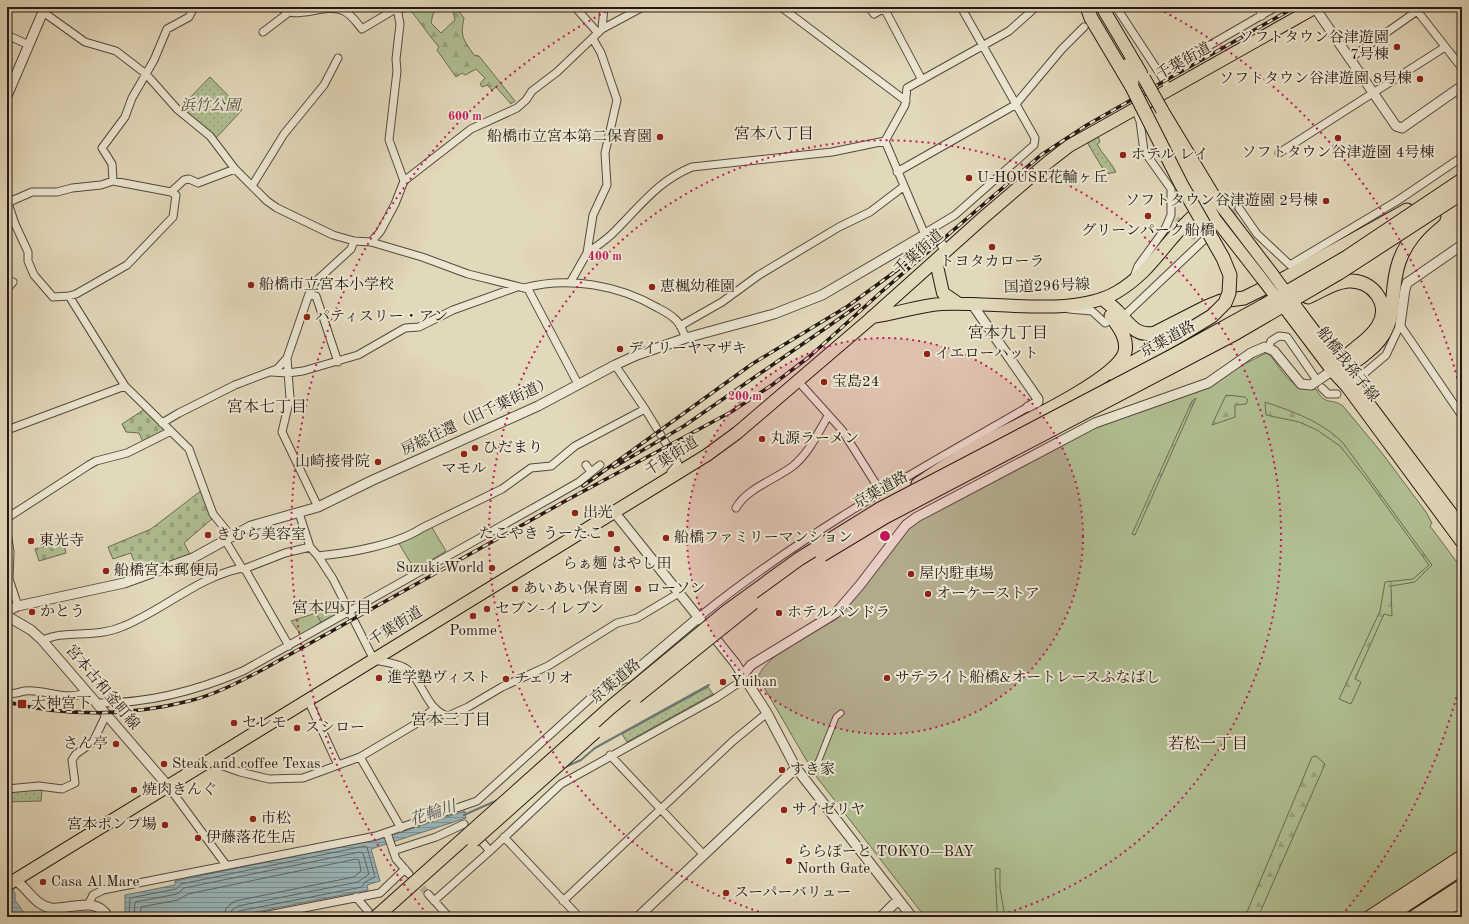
<svg xmlns="http://www.w3.org/2000/svg" width="1469" height="924" viewBox="0 0 1469 924" font-family="'Old Standard TT','Noto Serif JP',serif">
  <style>
    .green { fill: #b0bf92; stroke: #6a6c52 }
    .forest { fill: url(#forest-firs); stroke: #6a6c52 }
    .cemetery { fill: url(#cemetery-stones); stroke: #6a6c52 }
    .park { fill: url(#park-dots); stroke: #6a6c52 }
    .water { fill: url(#water-rules); stroke: #6b7878 }
    .lines { fill: none; stroke-linecap: round; stroke-linejoin: round }
    .shore { stroke: #606867; stroke-width: 1 }
    .stream { stroke: #6b7878; stroke-width: 2 }
    .minor-tunnel { stroke: #bcb299; stroke-width: 7; stroke-dasharray: 7 3.5; stroke-linecap: butt }
    .pedestrian-casing { stroke: #54493d; stroke-width: 7 }
    .minor-casing { stroke: #54493d; stroke-width: 9 }
    .tertiary-casing { stroke: #54493d; stroke-width: 11 }
    .primary-casing { stroke: #251913; stroke-width: 13 }
    .trunk-casing { stroke: #251913; stroke-width: 14 }
    .motorway-casing { stroke: #251913; stroke-width: 15 }
    .pedestrian { stroke: #ece6d2; stroke-width: 5 }
    .minor { stroke: #ece6d2; stroke-width: 7 }
    .tertiary { stroke: #ece6d2; stroke-width: 9 }
    .primary { stroke: #e2d8ba; stroke-width: 11 }
    .trunk { stroke: #e2d8ba; stroke-width: 12 }
    .motorway { stroke: #e2d8ba; stroke-width: 13 }
    .rail-casing { stroke: #251913; stroke-width: 3.5 }
    .rail { stroke: #ece6d2; stroke-width: 2; stroke-dasharray: 6; stroke-linecap: butt }
    .primary-bridge-casing { stroke: #251913; stroke-width: 13; stroke-linecap: butt }
    .trunk-bridge-casing { stroke: #251913; stroke-width: 14; stroke-linecap: butt }
    .motorway-bridge-casing { stroke: #251913; stroke-width: 15; stroke-linecap: butt }
    .primary-bridge { stroke: #e2d8ba; stroke-width: 11 }
    .trunk-bridge { stroke: #e2d8ba; stroke-width: 12 }
    .motorway-bridge { stroke: #e2d8ba; stroke-width: 13 }
    .ring { fill: none; stroke: #c2185b; stroke-width: 2; stroke-dasharray: 2 4 }
    .poi-dot { fill: #8f2418; stroke: #ece6d2; stroke-width: 1.5 }
    .labels { text-anchor: middle; dominant-baseline: central; stroke-width: 4; stroke-linejoin: round; paint-order: stroke }
    .poi-label { font-size: 15px; fill: #251913; stroke: #ece6d2; text-anchor: start }
    .street-label { font-size: 15px; fill: #251913; stroke: #ece6d2 }
    .park-label { font-size: 15px; font-style: italic; fill: #4f4b39; stroke: #ece6d2 }
    .neighbourhood-label { font-size: 16px; fill: #251913; stroke: #ece6d2 }
    .water-label { font-size: 16px; font-style: italic; fill: #4e504e; stroke: #ece6d2 }
    .centre { fill: #c2185b; stroke: #ece6d2; stroke-width: 2 }
    .ring-label { font-size: 12px; text-anchor: middle; font-weight: bold; fill: #c2185b; stroke: #ece6d2; stroke-width: 4; stroke-linejoin: round; paint-order: stroke }
  </style>
  <defs>
    <pattern id="forest-firs" width="22" height="20" patternUnits="userSpaceOnUse"><rect width="22" height="20" fill="#b0bf92"/><path d="M5 1l3.5 6h-7zM16 11l3.5 6h-7z" fill="#97a47d"/></pattern>
    <pattern id="cemetery-stones" width="16" height="16" patternUnits="userSpaceOnUse"><rect width="16" height="16" fill="#b0bf92"/><path d="M2 7V4a2 2 0 0 1 4 0v3zM10 15v-3a2 2 0 0 1 4 0v3z" fill="#97a47d"/></pattern>
    <pattern id="park-dots" width="8" height="8" patternUnits="userSpaceOnUse"><rect width="8" height="8" fill="#b0bf92"/><path d="M2 2h.1M6 6h.1" fill="none" stroke="#97a47d" stroke-width="1.8" stroke-linecap="round"/></pattern>
    <pattern id="water-rules" width="6" height="5" patternUnits="userSpaceOnUse"><rect width="6" height="5" fill="#9ab7bb"/><path d="M0 2.5h6" fill="none" stroke="#7d9497"/></pattern>
  </defs>
  <rect width="100%" height="100%" fill="#e2d8ba"/>
  <filter id="stains"><feTurbulence type="fractalNoise" baseFrequency=".005" numOctaves="4"/><feColorMatrix values="0 0 0 0 .2 0 0 0 0 .09 0 0 0 0 .02 0 0 0 .5 -.17"/></filter>
  <radialGradient id="worn" r=".72"><stop offset=".6" stop-color="#630" stop-opacity="0"/><stop offset="1" stop-color="#630" stop-opacity=".3"/></radialGradient>
  <path class="green" d="M1266,353L1271,356C1282,371 1294,393 1316,389C1326,407 1331,397 1343,406L1382,453L1426,512L1432,523L1430,526L1462,569V851L1363,917H925L815,775L758,677C767,654 814,631 835,620L844,612L902,534L923,516L1084,431L1223,375Z
    M431,526L446,551L415,570L398,542Z
    M316,613L321,622L301,635L291,621Z"/>
  <path class="forest" d="M400,7H435L436,10L433,14L431,23L441,33L455,20L452,7H456L464,18C460,37 463,39 474,55L479,56L515,101L511,104L496,87L492,90L487,85L482,87L480,84L485,78L476,69L465,75L462,73L456,77L437,50L439,47C428,35 421,22 410,10L401,13Z
    M1226,395L1245,397L1248,400L1246,404L1235,405V417L1212,425Z
    M1196,398L1135,535L1132,534L1192,401Z
    M1265,402C1294,412 1321,421 1343,443L1432,565L1415,582L1391,586L1392,616L1384,614L1355,679L1361,682L1351,704L1339,699L1380,611L1385,582L1413,579L1429,565L1368,481L1340,446L1317,430L1299,422L1266,415Z
    M1316,756L1325,764L1258,917H1245L1312,757Z
    M995,868L1000,869V888L1005,917H1000L997,911Z"/>
  <path class="cemetery" d="M145,409L167,430L143,442L139,433L126,432L122,424Z
    M202,490L213,518L184,543L191,556L139,575L131,553L113,559L108,547L151,529Z
    M63,541L66,553L39,561L35,549Z"/>
  <path class="park" d="M210,77L242,110L216,138L180,108Z
    M1098,136L1100,142L1097,144C1102,154 1111,162 1116,172L1106,174L1088,144V142Z
    M341,606L344,610L321,622L316,613Z
    M708,687L713,694L627,742L622,734Z
    M42,789L41,801L7,802V791Z"/>
  <path class="water" d="M465,811L466,818L371,849L380,881L367,885L368,890L230,917H125V895L175,885V881L383,838Z
    M7,882L15,893V900L27,917H7Z"/>
  <g class="lines">
    <path class="shore" d="M129,917L130,898L176,889L181,884L365,846L367,847L375,877L365,882L362,887L239,911L235,917
      M134,917L135,902L177,894L184,888L360,852L363,853L369,874L358,882L238,906L232,910L230,917
      M140,917L141,907L178,900L188,894L356,859L359,860L361,871L354,877L235,901L226,908L224,917"/>
    <path class="stream" d="M563,768L581,760L595,748L709,685
      M464,815L500,799"/>
    <path class="minor-tunnel" d="M1176,219L1196,238
      M1208,236L1239,208
      M415,880L428,894"/>
    <g class="pedestrian-casing">
      <path id="pedestrian" d="M812,773L819,760L836,717L841,713"/>
    </g>
    <g class="minor-casing">
      <path id="minor" d="M281,7C292,22 326,2 344,11C352,15 357,23 362,29L397,8L400,24L396,59L397,71L389,140L404,181
        M575,7L598,33
        M781,7L906,101
        M869,7L874,14L886,7
        M1116,7L1160,74L1276,7
        M1258,7L1262,16
        M1414,7L1462,68
        M884,8L922,80
        M43,12L85,42L116,51L146,74L177,109L210,136L235,169L267,201L277,208L333,235L354,241L371,242L422,257L468,274L528,289L578,384
        M602,29L604,7
        M263,32L288,13
        M7,35L29,45
        M1349,59L1417,11
        M1160,74L1169,89
        M1279,153L1445,47
        M897,172L1015,105L1062,49L1084,27
        M113,181L112,164L102,148L125,117L132,98L154,60L167,29L189,17L194,7
        M252,186L284,134L324,85L338,58
        M7,200L15,224L28,252V261L34,275L53,297L69,296L76,294L127,265L173,217L176,195L171,192
        M9,202L32,192H57L72,188L101,185L113,181L171,192L184,180L189,179L198,183L235,169
        M1239,208L1257,234L1290,265L1397,201L1462,157
        M925,233L955,215L1034,145L1035,138L961,7
        M925,235L885,141L905,105L907,88L1009,31L1036,7
        M371,242L380,232L395,204L404,181L471,129L517,108L526,100L532,91L557,72L602,29L643,7
        M587,253C597,246 608,239 616,230C641,205 658,181 692,167L832,152L885,141
        M1134,277L1138,266L1165,229L1171,215V189L1144,151L1140,121L1135,108
        M570,283L587,253L593,215L607,185L605,153L617,100L601,53L593,39
        M524,288C568,276 619,285 658,308C664,311 671,315 676,320C681,325 683,332 686,338
        M7,289L13,282
        M309,294L316,296L338,362
        M69,296L125,386L189,449L213,514L231,536
        M1069,309L1092,311L1105,323L1107,322
        M1128,312L1204,240
        M1400,325L1462,416
        M680,326L722,302L759,275L839,227L870,212L903,187
        M1269,347L1271,341L1279,336L1287,337L1314,376
        M287,358L290,398L282,432L318,507
        M615,365L645,409L676,460L678,464L671,472
        M271,372L288,373L303,371L358,355L405,328L419,327L453,310L517,287
        M1360,377L1386,355L1400,325
        M797,380L842,430L881,492
        M1322,388L1328,394H1337
        M162,423L179,413L235,385L277,369L287,358L309,294L315,282L351,249L354,241
        M7,430L125,386
        M586,465L591,472
        M736,508C746,489 776,479 793,466C809,453 818,433 828,416
        M299,513L310,547L318,556L333,579L374,660C384,662 396,663 405,668C423,679 426,711 448,716L468,707L502,687L548,666L617,623L637,618L679,593
        M7,518L89,465L96,461L127,453L171,431
        M7,533L10,551L9,579L18,606
        M225,540L242,568
        M318,556C350,553 396,545 422,528L502,489L531,468L551,466L575,446L645,409
        M244,569L285,553L310,547
        M698,618C800,535 915,472 1028,407
        M42,640C49,638 56,635 63,635C84,633 104,635 124,626C165,609 198,577 242,568L246,571L289,646
        M7,693C15,695 18,692 25,691C47,689 66,702 87,692
        M308,700L338,765
        M96,703C147,704 196,691 243,671L553,497L579,482L600,465
        M610,755L704,855
        M360,757L401,828
        M209,761L240,772L269,779L303,778L360,757L414,725L435,708
        M168,786L226,865
        M7,789L39,786L62,789L75,783L72,760L76,754L93,742L106,715
        M387,833L396,859L409,874
        M504,837L579,917
        M483,843L490,851
        M393,851L436,837L464,824
        M428,894L449,917
        M356,897L373,917
        M434,901L490,851L561,784L716,698L737,684L743,675
        M563,901L733,741L767,713
        M88,905L93,895L103,890L376,836L477,801L595,694L627,678
        M258,917L380,893L405,869"/>
    </g>
    <g class="tertiary-casing">
      <path id="tertiary" d="M1315,8L1396,126L1402,128L1462,86
        M7,96L45,7
        M972,304L1038,399V402L1028,407
        M1400,325L1405,289L1407,283L1462,245
        M615,513L735,663L767,713L796,768L912,917
        M7,611L18,606L124,583L193,558L251,526L318,507L373,480L538,406L615,365L637,355L686,338L774,314L822,295L921,237L925,235L940,242L946,251
        M7,616L31,630L42,640L168,786
        M743,675L751,665L836,613L860,585L906,525L917,517L1095,423L1208,383L1251,353L1265,347L1274,351L1301,384L1311,385L1336,368
        M627,678L698,618
        M15,880C28,888 34,905 51,908C70,910 96,895 108,917
        M638,917L796,768
        M881,917L898,900"/>
    </g>
    <g class="primary-casing">
      <path id="primary" d="M1217,201L1272,273
        M1208,206L1216,220L1262,279
        M1301,313L1462,527
        M1292,318L1332,371L1346,386L1462,543"/>
    </g>
    <g class="trunk-casing">
      <path id="trunk" d="M1102,7L1141,73
        M1127,65L1137,83
        M1155,113L1208,206
        M940,257L937,266L943,293L959,304
        M872,317C895,314 917,306 941,304C992,301 1073,318 1117,292C1150,272 1161,248 1187,222C1195,213 1207,207 1217,201L1162,110
        M7,885L707,455L737,433L869,320L984,217L1047,163L1069,146L1316,7
        M1369,917L1462,856
        M1436,917L1462,900"/>
    </g>
    <g class="motorway-casing">
      <path id="motorway" d="M1087,7L1091,18L1132,87
        M1308,297C1321,291 1334,282 1348,281C1373,279 1391,305 1378,326C1368,343 1349,349 1340,365
        M1103,299C1108,303 1113,307 1117,311C1129,324 1136,337 1155,333L1206,307L1221,301L1244,298L1287,277L1407,210
        M1340,365C1353,364 1356,361 1366,353C1402,326 1387,297 1399,262C1406,242 1418,229 1434,216
        M1113,374L1184,333
        M918,484C940,469 961,456 983,443C1012,428 1117,380 1125,352C1128,338 1119,327 1111,316
        M1387,917L1462,868
        M1414,917L1462,886"/>
    </g>
    <use href="#pedestrian" class="pedestrian"/>
    <use href="#minor" class="minor"/>
    <use href="#tertiary" class="tertiary"/>
    <use href="#primary" class="primary"/>
    <use href="#trunk" class="trunk"/>
    <use href="#motorway" class="motorway"/>
    <g class="rail-casing">
      <path id="rail" d="M614,467L684,426L859,305
        M583,486L752,364L848,306L907,263
        M7,702C66,717 130,716 189,701C214,695 239,682 262,670L567,500L731,412L772,385L809,357L880,293L1041,155L1087,125L1295,7"/>
    </g>
    <use href="#rail" class="rail"/>
    <g class="primary-bridge-casing">
      <path id="primary-bridge" d="M1272,273L1301,313
        M1262,279L1292,318"/>
    </g>
    <g class="trunk-bridge-casing">
      <path id="trunk-bridge" d="M1144,78L1162,110"/>
    </g>
    <g class="motorway-bridge-casing">
      <path id="motorway-bridge" d="M1132,87L1181,184L1223,258L1230,275L1229,293L1225,303L1212,316L1184,333
        M822,555L885,517L1236,333L1339,273L1462,193
        M636,697L753,603
        M473,841L595,732
        M376,917L611,707L726,612L799,559L880,509L1174,355L1263,306L1347,257L1462,180"/>
    </g>
    <use href="#primary-bridge" class="primary-bridge"/>
    <use href="#trunk-bridge" class="trunk-bridge"/>
    <use href="#motorway-bridge" class="motorway-bridge"/>
  </g>
  <circle cx="885" cy="536" r="198" fill="#c2185b" fill-opacity=".12"/>
  <g class="ring">
    <circle cx="885" cy="536" r="198"/>
    <path d="M776 917A396 396 0 1 1 994 917"/>
    <path d="M1461 680A594 594 0 0 1 1343 914M427 914A594 594 0 0 1 611 9M1159 9A594 594 0 0 1 1461 392"/>
  </g>
  <g class="poi-dot">
    <circle cx="1397" cy="47" r="4"/>
    <circle cx="1420" cy="79" r="4"/>
    <circle cx="660" cy="137" r="4"/>
    <circle cx="1338" cy="138" r="4"/>
    <circle cx="1123" cy="155" r="4"/>
    <circle cx="969" cy="178" r="4"/>
    <circle cx="1326" cy="201" r="4"/>
    <circle cx="1148" cy="216" r="4"/>
    <circle cx="992" cy="247" r="4"/>
    <circle cx="251" cy="285" r="4"/>
    <circle cx="652" cy="287" r="4"/>
    <circle cx="307" cy="317" r="4"/>
    <circle cx="620" cy="349" r="4"/>
    <circle cx="927" cy="354" r="4"/>
    <circle cx="824" cy="382" r="4"/>
    <circle cx="762" cy="439" r="4"/>
    <circle cx="475" cy="448" r="4"/>
    <circle cx="464" cy="454" r="4"/>
    <circle cx="378" cy="462" r="4"/>
    <circle cx="575" cy="513" r="4"/>
    <circle cx="611" cy="534" r="4"/>
    <circle cx="208" cy="535" r="4"/>
    <circle cx="666" cy="538" r="4"/>
    <circle cx="31" cy="541" r="4"/>
    <circle cx="617" cy="549" r="4"/>
    <circle cx="492" cy="568" r="4"/>
    <circle cx="106" cy="571" r="4"/>
    <circle cx="911" cy="574" r="4"/>
    <circle cx="515" cy="589" r="4"/>
    <circle cx="638" cy="589" r="4"/>
    <circle cx="928" cy="594" r="4"/>
    <circle cx="487" cy="609" r="4"/>
    <circle cx="32" cy="612" r="4"/>
    <circle cx="779" cy="613" r="4"/>
    <circle cx="473" cy="616" r="4"/>
    <circle cx="379" cy="678" r="4"/>
    <circle cx="887" cy="678" r="4"/>
    <circle cx="506" cy="679" r="4"/>
    <circle cx="723" cy="682" r="4"/>
    <rect x="17" y="699" width="10" height="10" rx="2"/>
    <circle cx="234" cy="723" r="4"/>
    <circle cx="297" cy="728" r="4"/>
    <circle cx="116" cy="744" r="4"/>
    <circle cx="164" cy="764" r="4"/>
    <circle cx="782" cy="770" r="4"/>
    <circle cx="134" cy="790" r="4"/>
    <circle cx="784" cy="810" r="4"/>
    <circle cx="253" cy="819" r="4"/>
    <circle cx="165" cy="825" r="4"/>
    <circle cx="198" cy="838" r="4"/>
    <circle cx="789" cy="861" r="4"/>
    <circle cx="43" cy="882" r="4"/>
    <circle cx="726" cy="893" r="4"/>
  </g>
  <g class="labels">
    <g class="poi-label">
      <text x="1389" y="38" text-anchor="end">ソフトタウン谷津遊園<tspan x="1389" dy="17">7号棟</tspan></text>
      <text x="1412" y="79" text-anchor="end">ソフトタウン谷津遊園 8号棟</text>
      <text x="652" y="137" text-anchor="end">船橋市立宮本第二保育園</text>
      <text x="1338" y="153" text-anchor="middle">ソフトタウン谷津遊園 4号棟</text>
      <text x="1131" y="155">ホテル レイ</text>
      <text x="977" y="178">U-HOUSE花輪ヶ丘</text>
      <text x="1318" y="201" text-anchor="end">ソフトタウン谷津遊園 2号棟</text>
      <text x="1148" y="231" text-anchor="middle">グリーンパーク船橋</text>
      <text x="992" y="262" text-anchor="middle">トヨタカローラ</text>
      <text x="259" y="285">船橋市立宮本小学校</text>
      <text x="660" y="287">恵楓幼稚園</text>
      <text x="315" y="317">パティスリー・アン</text>
      <text x="628" y="349">デイリーヤマザキ</text>
      <text x="935" y="354">イエローハット</text>
      <text x="832" y="382">宝島24</text>
      <text x="770" y="439">丸源ラーメン</text>
      <text x="483" y="448">ひだまり</text>
      <text x="370" y="462" text-anchor="end">山崎接骨院</text>
      <text x="464" y="469" text-anchor="middle">マモル</text>
      <text x="583" y="513">出光</text>
      <text x="603" y="534" text-anchor="end">たこやき うーたこ</text>
      <text x="216" y="535">きむら美容室</text>
      <text x="674" y="538">船橋ファミリーマンション</text>
      <text x="39" y="541">東光寺</text>
      <text x="617" y="564" text-anchor="middle">らぁ麺 はやし田</text>
      <text x="484" y="568" text-anchor="end">Suzuki World</text>
      <text x="114" y="571">船橋宮本郵便局</text>
      <text x="919" y="574">屋内駐車場</text>
      <text x="523" y="589">あいあい保育園</text>
      <text x="646" y="589">ローソン</text>
      <text x="936" y="594">オーケーストア</text>
      <text x="495" y="609">セブン-イレブン</text>
      <text x="40" y="612">かとう</text>
      <text x="787" y="613">ホテルパンドラ</text>
      <text x="473" y="631" text-anchor="middle">Pomme</text>
      <text x="387" y="678">進学塾ヴィスト</text>
      <text x="895" y="678">サテライト船橋&amp;オートレースふなばし</text>
      <text x="514" y="679">チェリオ</text>
      <text x="731" y="682">Yuihan</text>
      <text x="31" y="704">大神宮下</text>
      <text x="242" y="723">セレモ</text>
      <text x="305" y="728">スシロー</text>
      <text x="108" y="744" text-anchor="end">さん亭</text>
      <text x="172" y="764">Steak and coffee Texas</text>
      <text x="790" y="770">すき家</text>
      <text x="142" y="790">焼肉きんぐ</text>
      <text x="792" y="810">サイゼリヤ</text>
      <text x="261" y="819">市松</text>
      <text x="157" y="825" text-anchor="end">宮本ポンプ場</text>
      <text x="206" y="838">伊藤落花生店</text>
      <text x="797" y="852">ららぽーと TOKYO−BAY<tspan x="797" dy="17">North Gate</tspan></text>
      <text x="51" y="882">Casa Al Mare</text>
      <text x="734" y="893">スーパーバリュー</text>
    </g>
    <g class="street-label">
      <text transform="translate(1184 62) rotate(-29)">千葉街道</text>
      <text transform="translate(919 253) rotate(-41)">千葉街道</text>
      <text transform="translate(1047 287) rotate(-2)">国道296号線</text>
      <text transform="translate(1168 340) rotate(-28)">京葉道路</text>
      <text transform="translate(1347 365) rotate(52)">船橋我孫子線</text>
      <text transform="translate(477 417) rotate(-25)">房総往還（旧千葉街道）</text>
      <text transform="translate(672 457) rotate(-32)">千葉街道</text>
      <text transform="translate(881 491) rotate(-29)">京葉道路</text>
      <text transform="translate(396 627) rotate(-32)">千葉街道</text>
      <text transform="translate(616 682) rotate(-40)">京葉道路</text>
      <text transform="translate(102 688) rotate(50)">宮本古和釜町線</text>
    </g>
    <g class="park-label">
      <text x="210" y="106">浜竹公園</text>
    </g>
    <g class="neighbourhood-label">
      <text x="774" y="135">宮本八丁目</text>
      <text x="1008" y="334">宮本九丁目</text>
      <text x="267" y="408">宮本七丁目</text>
      <text x="332" y="609">宮本四丁目</text>
      <text x="451" y="721">宮本三丁目</text>
      <text x="1208" y="745">若松一丁目</text>
    </g>
    <g class="water-label">
      <text transform="translate(433 814) rotate(-18)">花輪川</text>
    </g>
  </g>
  <circle cx="885" cy="536" r="6" class="centre"/>
  <g class="ring-label">
    <text x="465" y="120">600 m</text>
    <text x="605" y="260">400 m</text>
    <text x="745" y="400">200 m</text>
  </g>
  <rect width="1469" height="924" fill="none" stroke="#e2d8ba" stroke-width="24"/>
  <rect x="8" y="8" width="1453" height="908" fill="none" stroke="#251913" stroke-width="2"/>
  <rect x="12" y="12" width="1445" height="900" fill="none" stroke="#251913"/>
  <rect width="100%" height="100%" filter="url(#stains)"/>
  <rect width="100%" height="100%" fill="url(#worn)"/>
</svg>
